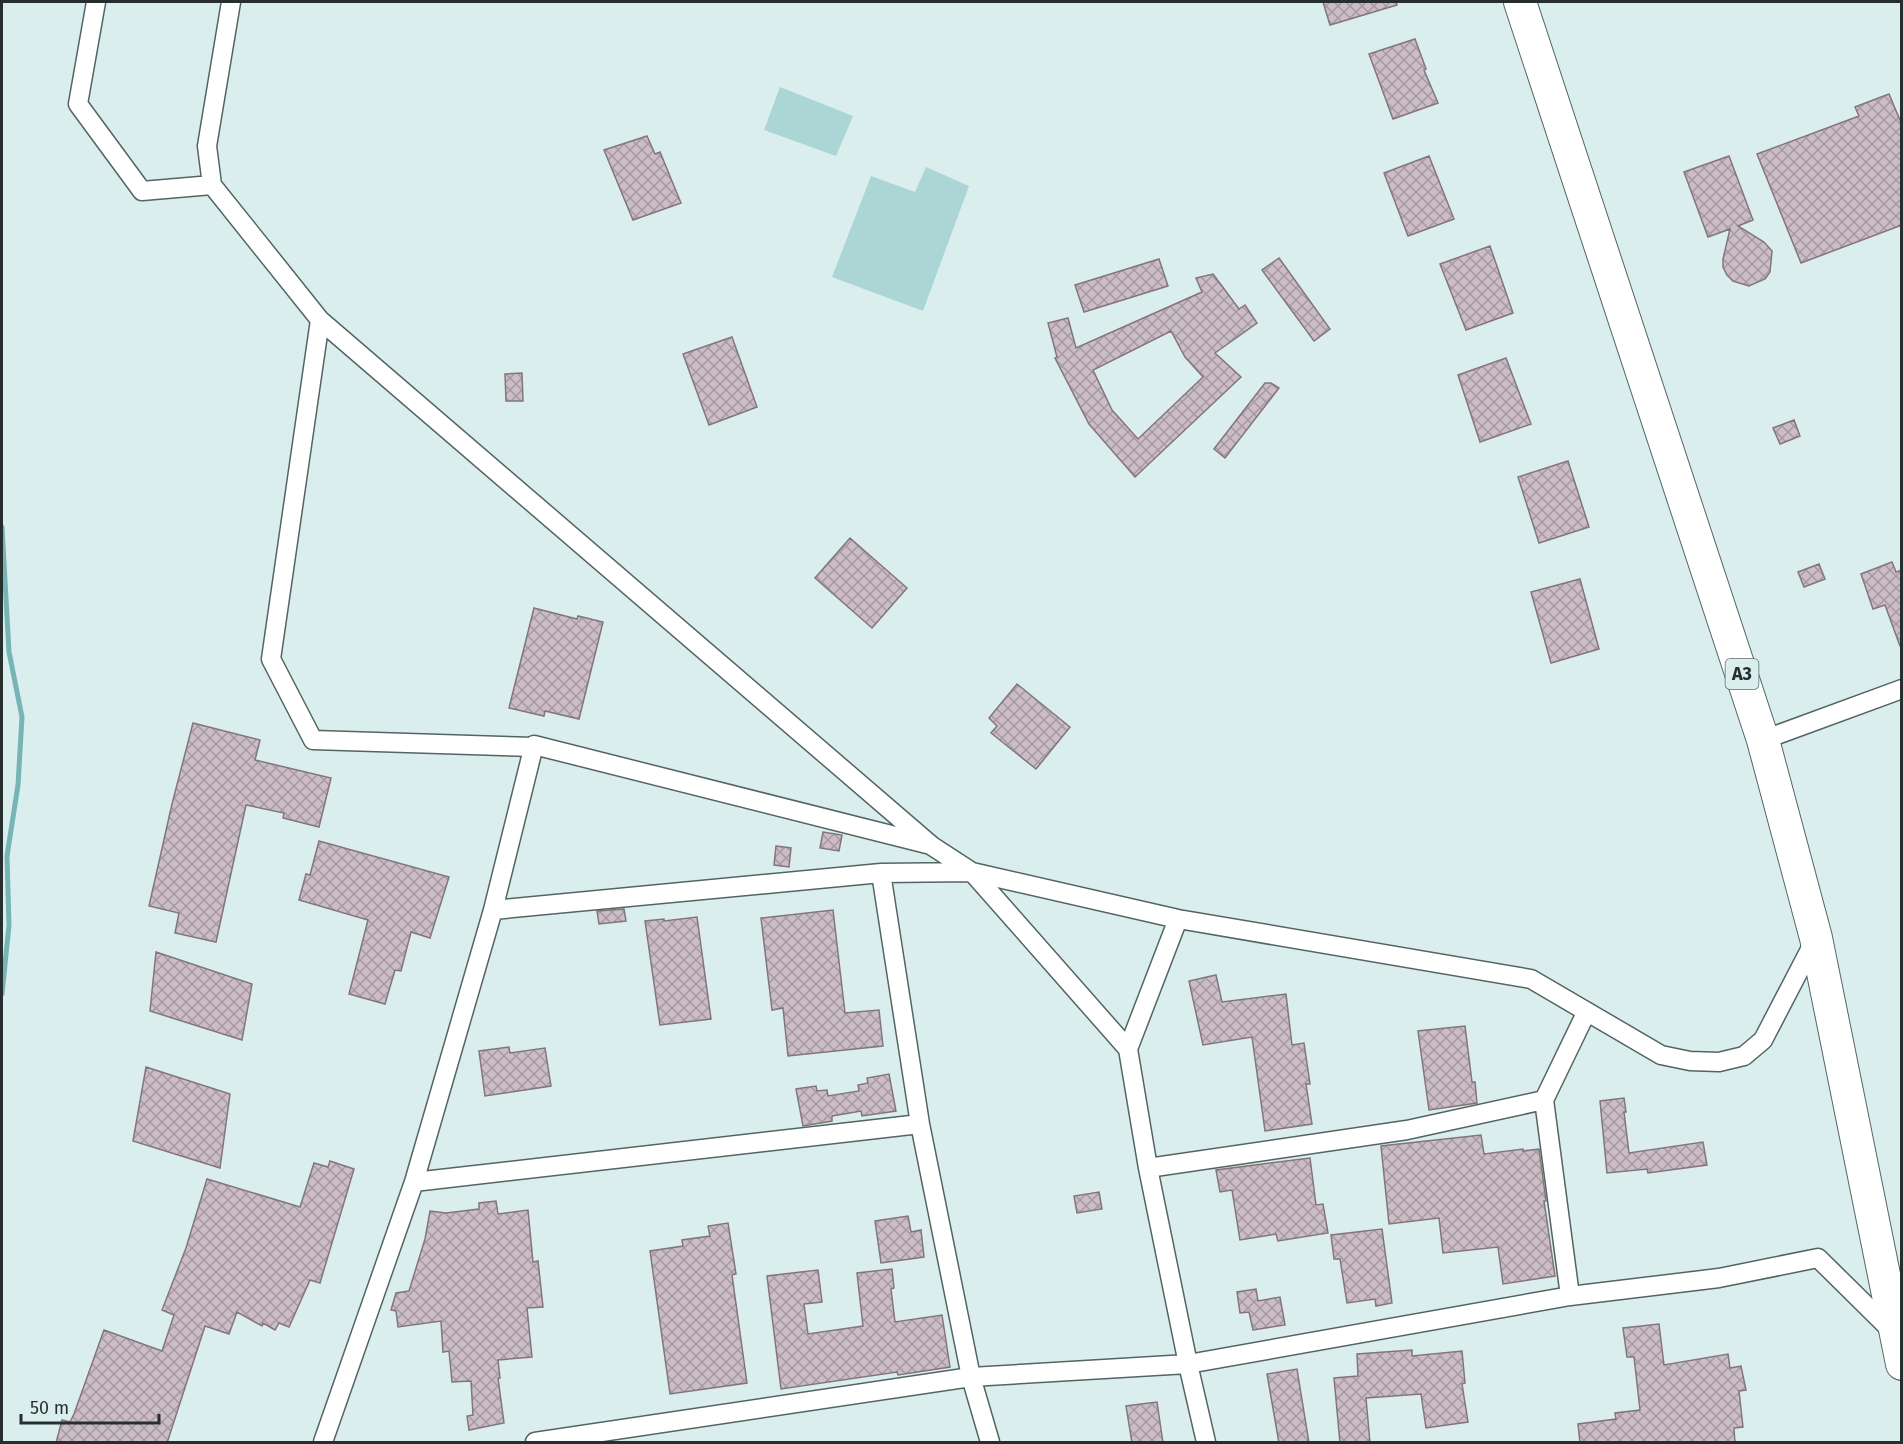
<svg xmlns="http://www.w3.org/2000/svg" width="1903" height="1444" viewBox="0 0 1903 1444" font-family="'Fira Sans',sans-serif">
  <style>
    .pitch { fill: #abd6d5 }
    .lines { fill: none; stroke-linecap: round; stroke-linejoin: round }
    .stream { stroke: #76b4b5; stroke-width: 5 }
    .building { fill: url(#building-cross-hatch); stroke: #83757c; stroke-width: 1.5; fill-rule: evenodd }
    .street-casing { stroke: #536464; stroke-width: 21 }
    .highway-casing { stroke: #536464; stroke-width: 34 }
    .street { stroke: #fff; stroke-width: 18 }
    .highway { stroke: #fff; stroke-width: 32 }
    .labels { text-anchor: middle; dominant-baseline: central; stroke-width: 6; stroke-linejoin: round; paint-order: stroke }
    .shield { fill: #dbeeee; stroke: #5d6868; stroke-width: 1.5 }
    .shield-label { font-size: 18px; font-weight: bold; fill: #272e2e }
  </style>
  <defs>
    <pattern id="building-cross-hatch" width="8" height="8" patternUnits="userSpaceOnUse" patternTransform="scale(1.5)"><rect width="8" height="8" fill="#ccbcc4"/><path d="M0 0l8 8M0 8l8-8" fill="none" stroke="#a699a0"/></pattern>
  </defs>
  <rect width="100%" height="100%" fill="#dbeeee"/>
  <path class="pitch" d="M780,87L853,116L836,156L764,130Z
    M926,167L969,186L923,311L832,277L871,176L915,192Z"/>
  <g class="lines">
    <path class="stream" d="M2,527L9,652L22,717L18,785L7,856L9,925L2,994"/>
  </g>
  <path class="building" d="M1323,2H1396L1397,5L1330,25Z
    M1415,39L1426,69L1424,70L1438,103L1393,119L1369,54Z
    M1889,94L1902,125V225L1801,263L1757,154L1859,116L1855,107Z
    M647,136L655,154L660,152L681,203L633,220L604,150Z
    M1429,156L1454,219L1408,236L1384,173Z
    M1729,156L1753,220L1738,226L1764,242L1772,251L1770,272L1765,279L1749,286L1733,281L1727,275L1723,267V259L1730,229L1708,237L1684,172Z
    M1490,246L1513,313L1466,330L1440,264Z
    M1279,258L1330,329L1314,341L1262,270Z
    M1159,259L1168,286L1084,312L1075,285Z
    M1213,274L1239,309L1245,305L1257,323L1215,353L1241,377L1135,477L1089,424L1055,358L1057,357L1048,323L1068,318L1076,348L1202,292L1196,278ZM1171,331L1185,357L1203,377L1138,439L1112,410L1093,370Z
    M732,337L757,407L709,425L683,354Z
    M1506,358L1531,424L1480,442L1458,375Z
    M522,373L523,401H506L505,374Z
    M1265,383H1271L1279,388L1225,458L1214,449Z
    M1794,420L1800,436L1780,444L1773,428Z
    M1568,461L1589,527L1539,543L1518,477Z
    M850,538L907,588L872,628L815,578Z
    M1892,562L1896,572L1902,570V646H1900L1885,605L1873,609L1861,574Z
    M1819,564L1825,579L1804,587L1798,572Z
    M1580,579L1599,649L1551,663L1531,592Z
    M534,608L577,619L578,616L603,622L579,719L545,711L544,716L509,708Z
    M1017,684L1070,727L1036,769L991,733L997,726L989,718Z
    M193,723L260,740L255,760L331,778L319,827L283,818L284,813L246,805L216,942L175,933L179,913L149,906L172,804Z
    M823,832L842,835L839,851L820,848Z
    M319,841L449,877L430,938L411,932L401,971L395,970L385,1004L349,994L368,920L299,900L306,874L310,875Z
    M776,846L791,848L789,867L774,865Z
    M624,909L626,921L599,924L597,911Z
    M833,910L845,1013L879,1010L883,1046L788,1056L783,1008L772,1010L761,918Z
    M697,917L711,1019L660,1025L645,921L664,919V921Z
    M156,952L252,984L242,1040L150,1011Z
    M1216,975L1222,1002L1286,994L1292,1045L1304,1043L1310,1084H1306L1312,1124L1265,1131L1252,1037L1203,1045L1189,981Z
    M1465,1026L1472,1082H1475L1477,1103L1429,1110L1418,1031Z
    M509,1047L510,1053L545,1048L551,1086L485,1096L479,1051Z
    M146,1067L230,1094L220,1168L133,1141Z
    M889,1074L896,1111L862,1116L861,1111L832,1116V1121L803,1126L796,1089L816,1086L817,1091L827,1090L828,1096L859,1091L858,1085L868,1083L867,1078Z
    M1624,1098L1626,1112H1624L1629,1153L1703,1142L1707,1165L1648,1173L1647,1169L1607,1173L1600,1101Z
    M1481,1135L1484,1154L1523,1149V1151L1539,1149L1546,1201H1544L1555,1276L1503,1284L1498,1247L1443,1253L1439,1218L1389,1224L1381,1146Z
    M1310,1158L1316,1205L1323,1204L1328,1233L1278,1241L1276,1234L1240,1240L1232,1190L1220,1192L1216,1170Z
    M330,1161L354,1169L320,1283L310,1280L289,1327L279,1323L275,1330L263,1323L262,1326L237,1312L229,1334L205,1326L167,1443H56L62,1420L70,1422L74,1414L104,1330L162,1351L174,1315L162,1310L186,1248L207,1179L300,1207L314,1163L328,1167Z
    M1099,1192L1102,1209L1077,1213L1074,1196Z
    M496,1201L498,1214L528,1210L533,1262L538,1261L543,1307L527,1308L532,1357L498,1360L500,1378H498L504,1423L469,1430L467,1416L473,1415L471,1381L452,1382L449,1351L443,1352L441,1321L398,1327L396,1311L391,1310L396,1293L409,1291L425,1239L430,1211L446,1213L479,1209V1203Z
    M908,1216L911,1232L921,1230L924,1257L881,1263L875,1221Z
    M728,1223L736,1274L732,1275L747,1383L670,1394L650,1251L683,1246L682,1240L710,1236L708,1226Z
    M1382,1229L1392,1303L1376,1306L1375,1299L1347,1303L1340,1259H1334L1331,1235Z
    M892,1269L894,1288L891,1289L895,1322L942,1315L950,1367L898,1375L897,1372L781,1389L767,1276L818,1270L822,1302L804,1304L808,1334L863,1326L857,1273Z
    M1256,1289L1258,1301L1280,1297L1285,1325L1253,1330L1249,1312L1240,1313L1237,1292Z
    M1659,1324L1664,1365L1728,1354L1730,1368L1741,1366L1746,1390L1739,1391L1743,1427L1734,1428L1735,1443H1580L1578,1424L1616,1419L1615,1413L1640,1410L1634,1357H1627L1623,1328Z
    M1412,1350V1356L1462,1351L1465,1383L1462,1384L1468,1422L1426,1428L1421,1394L1366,1398L1370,1443H1340L1334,1378L1358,1376L1357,1354Z
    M1297,1369L1309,1443H1279L1267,1374Z
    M1157,1402L1163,1443H1132L1126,1406Z"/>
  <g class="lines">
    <g class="street-casing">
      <path id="street" d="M96,2L78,104L142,191L212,185
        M231,2L207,146L212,185L320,320L932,846L972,872L1178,919L1531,979L1661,1055L1690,1061L1719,1062L1744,1056L1763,1040L1815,940
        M320,320L271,659L313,740L533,747
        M1763,740L1902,689
        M881,873L920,1124L971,1377L990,1442
        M493,910L881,873L972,872L1128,1049
        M1178,919L1128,1049L1148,1168L1188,1364L1206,1442
        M1544,1100L1570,1296
        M1148,1168L1407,1130L1544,1100L1586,1013
        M414,1182L920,1124
        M323,1442L414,1182L493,910L534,745L927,844
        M535,1442L971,1377L1188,1364L1570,1296L1719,1278L1818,1258L1893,1332"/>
    </g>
    <g class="highway-casing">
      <path id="highway" d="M1520,2L1763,740L1816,938L1902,1364"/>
    </g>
    <use href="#street" class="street"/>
    <use href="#highway" class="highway"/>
  </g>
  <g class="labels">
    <rect class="shield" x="1725.5" y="659" width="33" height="30" rx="4.5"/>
    <g class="shield-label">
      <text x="1742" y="674">A3</text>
    </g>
  </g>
  <rect width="1903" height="1444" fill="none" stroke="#272e2e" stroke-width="6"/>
  <path d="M21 1414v9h138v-9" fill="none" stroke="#272e2e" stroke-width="3"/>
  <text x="30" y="1414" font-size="18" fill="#272e2e" stroke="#dbeeee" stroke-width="4.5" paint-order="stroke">50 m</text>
</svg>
